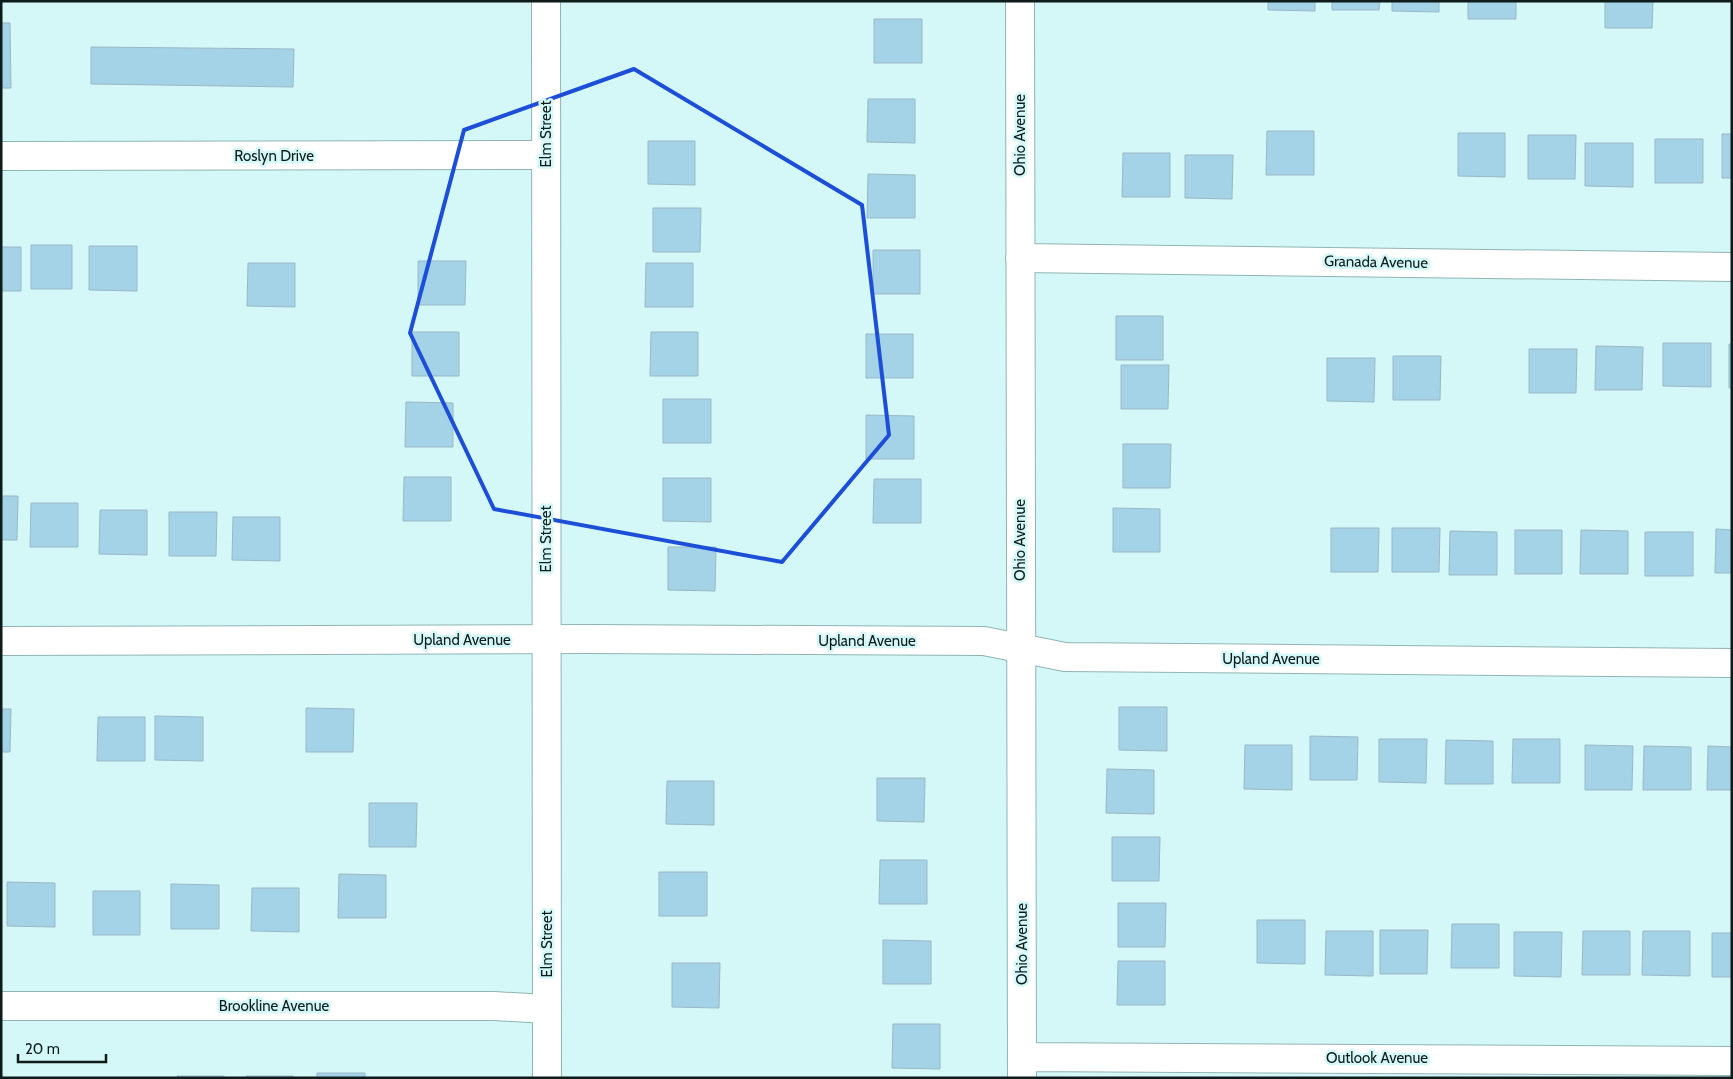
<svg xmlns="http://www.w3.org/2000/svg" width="1733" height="1079" viewBox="0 0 1733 1079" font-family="Cabin,sans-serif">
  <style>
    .building { fill: #a4d3e7; stroke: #9ab8c5 }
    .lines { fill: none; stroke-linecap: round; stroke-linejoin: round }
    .minor-casing { stroke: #91b4b3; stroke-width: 30 }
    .tertiary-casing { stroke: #91b4b3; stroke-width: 30 }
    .minor { stroke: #fff; stroke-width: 28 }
    .tertiary { stroke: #fff; stroke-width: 28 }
    .marked { fill: none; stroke: #1d4ed8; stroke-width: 4; stroke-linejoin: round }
    .labels { text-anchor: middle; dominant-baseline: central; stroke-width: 5; stroke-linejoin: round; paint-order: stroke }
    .street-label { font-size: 15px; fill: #0e1b1b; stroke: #d3f8f7 }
  </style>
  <rect width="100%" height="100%" fill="#d3f8f7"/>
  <path class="building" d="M1268,1H1315V11L1268,10Z
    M1332,1H1380L1379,10H1332Z
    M1392,1H1439V12L1392,11Z
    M1468,1H1516V19H1468Z
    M1605,1H1653L1652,28H1605Z
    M874,19H922V63H874Z
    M1,23H10L11,88H1Z
    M91,47L294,49L293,87L91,84Z
    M868,99H915V143L867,142Z
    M1267,131H1314V175H1266Z
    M1458,133H1505V177L1458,176Z
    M1722,134H1732V178H1722Z
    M1528,135H1576L1575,179H1528Z
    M1655,139H1703V183H1655Z
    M648,141H695V185L648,184Z
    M1585,143H1633V187L1585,186Z
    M1123,153H1170V197H1122Z
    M1185,155H1233L1232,199L1185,198Z
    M868,174L915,175V218H867Z
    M653,208H701L700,252H653Z
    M31,245H72V289H31Z
    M89,246H137V291L89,290Z
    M1,247H21V291H1Z
    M873,250H920V294H873Z
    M418,261H466L465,305H418Z
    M248,263H295V307L247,306Z
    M646,263H693V307H645Z
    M1116,316H1163V360H1116Z
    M412,332H459V376H412Z
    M651,332H698V376H650Z
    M866,334H913V378H866Z
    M1663,343H1711V387L1663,386Z
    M1729,344H1732V388H1729Z
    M1596,346L1643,347L1642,390H1595Z
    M1529,349H1577L1576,393H1529Z
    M1393,356H1441L1440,400H1393Z
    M1327,358H1375L1374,402L1327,401Z
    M1121,365H1169L1168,409H1121Z
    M663,399H711V443H663Z
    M406,402L453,403V447H405Z
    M866,415L914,416V459H866Z
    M1123,444H1171L1170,488H1123Z
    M404,477H451V521H403Z
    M663,478H711V522L663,521Z
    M874,479H921V523H873Z
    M1,496H18L17,540H1Z
    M31,503H78V547H30Z
    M1113,508L1160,509V552H1113Z
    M100,510H147V555L99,554Z
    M169,512H217L216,556H169Z
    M233,517H280V561L232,560Z
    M1331,528H1379L1378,572H1331Z
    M1392,528H1440L1439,572H1392Z
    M1716,529L1732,530V573H1715Z
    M1515,530H1562V574H1515Z
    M1581,530L1628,531V574H1580Z
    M1450,531L1497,532V575H1449Z
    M1645,532H1693V576H1645Z
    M668,547H716L715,591L668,590Z
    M1119,707H1167V751L1119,750Z
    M306,708L354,709L353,752H306Z
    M1,709H11L10,752H1Z
    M155,716L203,717V761L155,760Z
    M98,717H145V761H97Z
    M1310,736L1358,737L1357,780H1310Z
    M1379,739H1427L1426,783L1379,782Z
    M1513,739H1560V783H1512Z
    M1446,740L1493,741V784H1445Z
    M1245,745H1292V790L1244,789Z
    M1585,745L1633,746L1632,790H1585Z
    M1644,746L1691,747V790H1643Z
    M1708,746L1732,747V790H1707Z
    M1107,769L1154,770V814L1106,813Z
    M877,778H925L924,822L877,821Z
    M667,781H714V825L666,824Z
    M369,803H417L416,847H369Z
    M1112,837H1160L1159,881H1112Z
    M880,860H927V904H879Z
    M659,872H707V916H659Z
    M339,874L386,875V918H338Z
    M7,882L55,883V927L7,926Z
    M171,884L219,885V929H171Z
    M252,888H299V932L251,931Z
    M93,891H140V935H93Z
    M1118,903H1166L1165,947H1118Z
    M1257,920H1305V964L1257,963Z
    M1452,924H1499V968H1451Z
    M1380,930H1428L1427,974H1380Z
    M1326,931H1373V976L1325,975Z
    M1583,931H1630V975H1582Z
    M1643,931H1690V976L1642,975Z
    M1514,932H1562L1561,977L1514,976Z
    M1712,933H1732V977H1712Z
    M883,940L931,941V984H883Z
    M1118,961H1165V1005H1117Z
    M672,963H720L719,1008L672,1007Z
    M893,1024H940V1069L892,1068Z
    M317,1073H365V1078H317Z
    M177,1076H224V1078H177Z
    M246,1076H293V1078H246Z"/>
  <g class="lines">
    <g class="minor-casing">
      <path id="minor" d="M1020,1L1022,1078
        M1,156L546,155
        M1020,258L1732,267
        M1,641L590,639L984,641L1065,657L1732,663
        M1,1006H494L547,1009
        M1022,1057L1732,1061"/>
    </g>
    <g class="tertiary-casing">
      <path id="tertiary" d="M546,1L547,1078"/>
    </g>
    <use href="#minor" class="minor"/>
    <use href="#tertiary" class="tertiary"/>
  </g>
  <path class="marked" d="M634,69L862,205L889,435L782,562L494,509L410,333L464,130Z"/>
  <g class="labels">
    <g class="street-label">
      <text transform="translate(546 134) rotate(-90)">Elm Street</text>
      <text transform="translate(1020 135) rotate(-90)">Ohio Avenue</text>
      <text x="274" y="156">Roslyn Drive</text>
      <text transform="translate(1376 262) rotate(1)">Granada Avenue</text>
      <text transform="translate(546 539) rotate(-90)">Elm Street</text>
      <text transform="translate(1020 540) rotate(-90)">Ohio Avenue</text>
      <text x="462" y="640">Upland Avenue</text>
      <text x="867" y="641">Upland Avenue</text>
      <text x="1271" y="659">Upland Avenue</text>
      <text transform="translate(547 944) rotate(-90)">Elm Street</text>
      <text transform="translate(1022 944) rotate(-90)">Ohio Avenue</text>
      <text x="274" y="1006">Brookline Avenue</text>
      <text x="1377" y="1058">Outlook Avenue</text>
    </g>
  </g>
  <rect width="1733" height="1079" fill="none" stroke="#0e1b1b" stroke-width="5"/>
  <path d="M18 1054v8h88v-8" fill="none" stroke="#0e1b1b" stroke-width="2.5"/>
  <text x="25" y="1054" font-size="15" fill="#0e1b1b" stroke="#d3f8f7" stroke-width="4" paint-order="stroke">20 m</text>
</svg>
